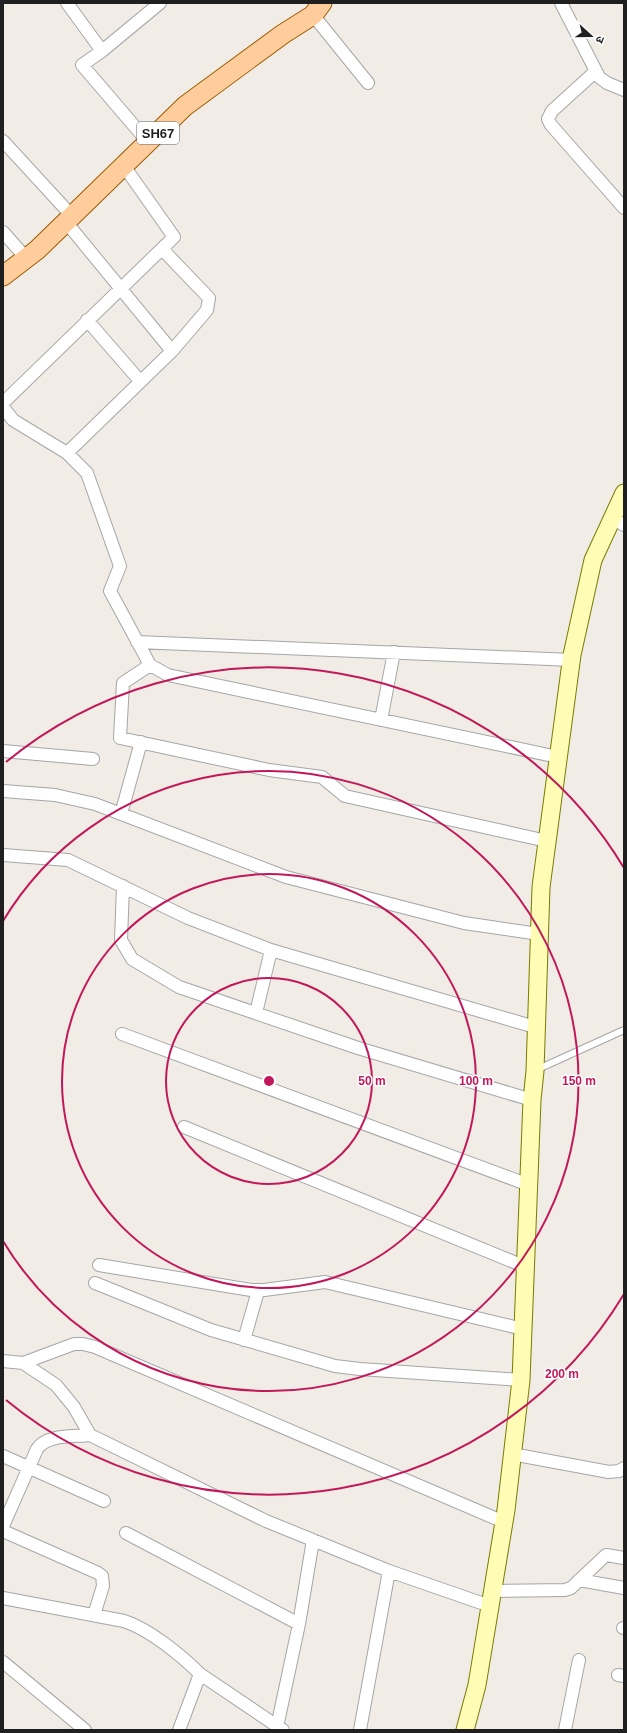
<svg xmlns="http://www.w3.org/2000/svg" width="627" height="1733" viewBox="0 0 627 1733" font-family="Helvetica,'Noto Sans Devanagari',sans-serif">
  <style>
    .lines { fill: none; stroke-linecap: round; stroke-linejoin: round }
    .service-casing { stroke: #a6a6a6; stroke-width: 8 }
    .minor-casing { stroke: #a6a6a6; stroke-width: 14 }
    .secondary-casing { stroke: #787c00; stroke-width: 19 }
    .primary-casing { stroke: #9a5c00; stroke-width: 21 }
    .service { stroke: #fff; stroke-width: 6 }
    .minor { stroke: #fff; stroke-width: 12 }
    .secondary { stroke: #fefcb5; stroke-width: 17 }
    .primary { stroke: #ffcd9b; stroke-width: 19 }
    .ring { fill: none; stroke: #c2185b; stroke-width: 2 }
    .labels { text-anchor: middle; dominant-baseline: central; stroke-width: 3; stroke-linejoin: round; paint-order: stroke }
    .shield { fill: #fff; stroke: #626262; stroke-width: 1 }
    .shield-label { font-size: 13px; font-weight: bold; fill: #1f1f1f }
    .centre { fill: #c2185b; stroke: #fff; stroke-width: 2 }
    .ring-label { font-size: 12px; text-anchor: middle; font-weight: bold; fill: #c2185b; stroke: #fff; stroke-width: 3; stroke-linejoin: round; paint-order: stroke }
  </style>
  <rect width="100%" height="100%" fill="#f1ece5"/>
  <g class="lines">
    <g class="service-casing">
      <path id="service" d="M536,1070L624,1030"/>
    </g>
    <g class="minor-casing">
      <path id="minor" d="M67,3L102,51
        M561,3L599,77L607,83L624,90
        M313,15L368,83
        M596,71L552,111L548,119L551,125L624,208
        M3,141L72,216
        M148,142L82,65L102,51L160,3
        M66,222L172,351
        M3,232L26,258
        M87,320L140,381
        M3,403L174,237L124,166
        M3,407L13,420L67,453L87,473L120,566L110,591L150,665L168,675L558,757
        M67,453L172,351L207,310L209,298L162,249
        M612,518L624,525
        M137,642L572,660
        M150,665L123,683L120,738L269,770L322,777L345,796L547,841
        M381,720L394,652
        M3,751L93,759
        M3,791L55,795L95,804L286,877L464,923L539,934
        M121,814L141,742
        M3,855L68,860L188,918L271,950L535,1027
        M123,886L121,940L132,959L179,987L358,1048L532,1100
        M256,1013L271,950
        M122,1034L529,1185
        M184,1127L526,1267
        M99,1265L251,1290H264L325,1282L523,1329
        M95,1283L211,1330L335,1366L360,1369L521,1380
        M244,1340L258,1291
        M3,1361L23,1363L56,1385L74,1407L90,1435L266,1521L389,1571L490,1606
        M23,1363L74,1344H83L95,1347L504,1522
        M512,1454L609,1472L619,1471L624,1468
        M3,1456L104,1501
        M3,1526L37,1449C47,1434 73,1437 90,1435
        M3,1531L98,1573L102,1576L103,1586L94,1615
        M126,1533L299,1624
        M579,1580L624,1588
        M493,1591L565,1590L571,1588L606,1555L624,1558
        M3,1598L124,1621C149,1629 181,1655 200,1674L283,1730
        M623,1628H624
        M3,1662L85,1730
        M618,1675L624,1676
        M277,1727L299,1624L313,1540
        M179,1730L200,1674
        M360,1730L389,1571
        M565,1730L579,1660"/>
    </g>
    <g class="secondary-casing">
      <path id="secondary" d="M465,1730L477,1685L506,1510L521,1380L532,1100L535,1071L541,887L572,655L593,560L624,493"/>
    </g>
    <g class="primary-casing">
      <path id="primary" d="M3,276L37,250L185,106L283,34L313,15L322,3"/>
    </g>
    <use href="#service" class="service"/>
    <use href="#minor" class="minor"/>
    <use href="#secondary" class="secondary"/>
    <use href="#primary" class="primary"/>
  </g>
  <g class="ring">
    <circle cx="269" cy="1081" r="103"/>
    <circle cx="269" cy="1081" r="207"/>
    <path d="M3 921A310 310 0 1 1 3 1241"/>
    <path d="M624 1294A414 414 0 0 1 6 1400M6 762A414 414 0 0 1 624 868"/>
  </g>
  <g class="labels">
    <rect class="shield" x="137" y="122" width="42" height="22" rx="3"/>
    <g class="shield-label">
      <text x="158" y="133">SH67</text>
    </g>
  </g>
  <circle cx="269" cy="1081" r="6" class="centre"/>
  <g class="ring-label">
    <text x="372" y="1085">50 m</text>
    <text x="476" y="1085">100 m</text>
    <text x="579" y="1085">150 m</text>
    <text x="562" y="1378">200 m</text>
  </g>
  <rect width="627" height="1733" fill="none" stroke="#1f1f1f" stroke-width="8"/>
  <g transform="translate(591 36) rotate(111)" stroke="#ffffff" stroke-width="3" paint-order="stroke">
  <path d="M0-3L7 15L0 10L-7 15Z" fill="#1f1f1f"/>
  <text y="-6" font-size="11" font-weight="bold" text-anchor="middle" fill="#1f1f1f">उ</text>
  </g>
</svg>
